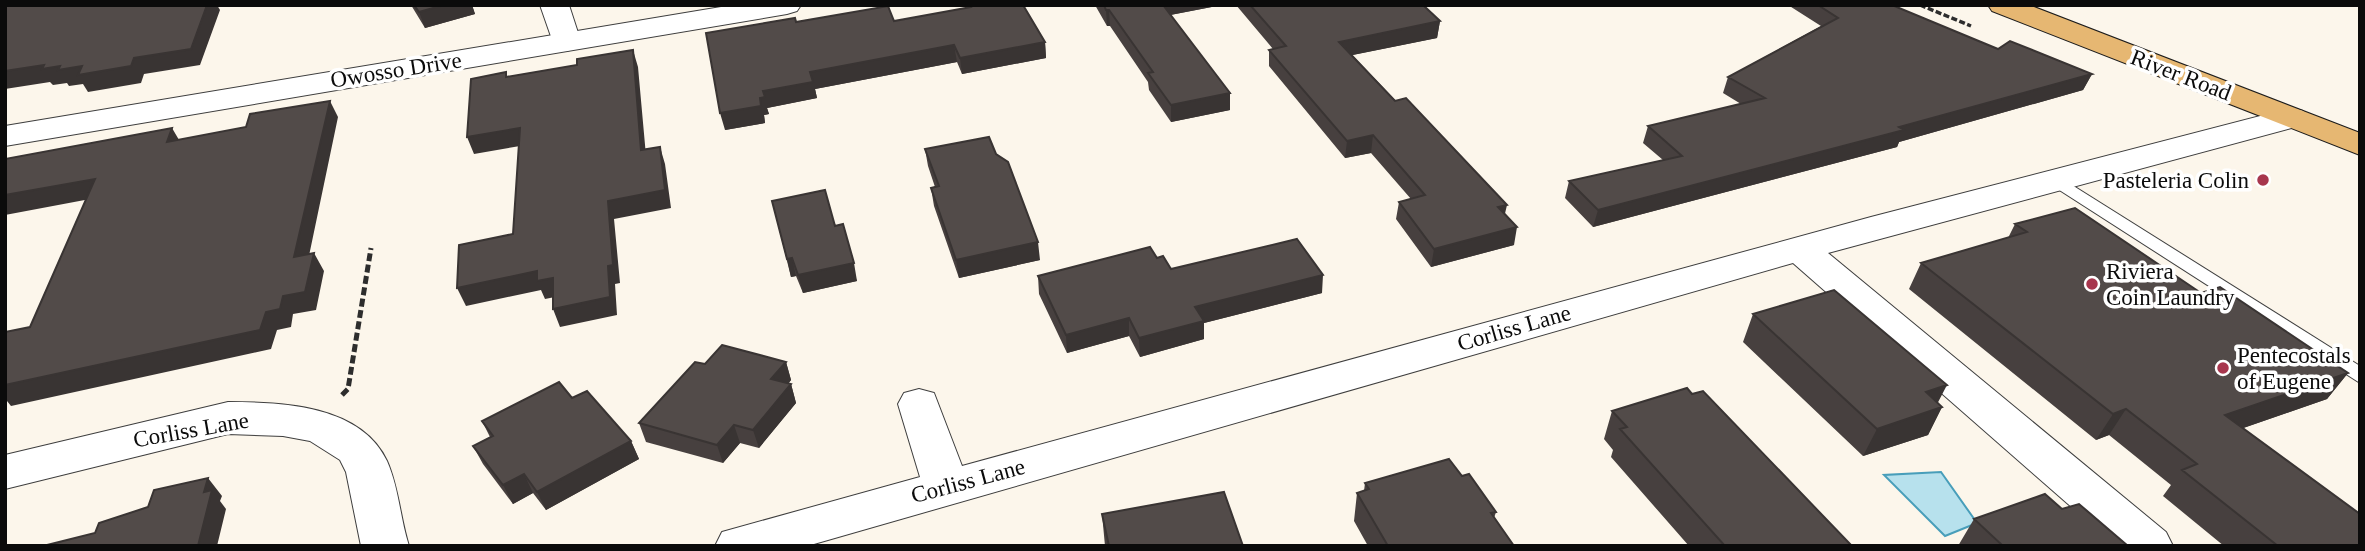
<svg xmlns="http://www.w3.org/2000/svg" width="2365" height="551" viewBox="0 0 2365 551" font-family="Georgia,serif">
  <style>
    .water { fill: #b7e1ed; stroke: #489eba; stroke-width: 2 }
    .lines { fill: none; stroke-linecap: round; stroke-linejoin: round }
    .service-casing { stroke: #3e3e3e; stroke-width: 2 }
    .minor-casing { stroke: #3e3e3e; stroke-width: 2 }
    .tertiary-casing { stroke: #3e3e3e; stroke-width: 2 }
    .primary-casing { stroke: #1c1c1c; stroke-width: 2 }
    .path-far1 { stroke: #2d2d2d; stroke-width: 3.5; stroke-dasharray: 6 2.5; stroke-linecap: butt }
    .path { stroke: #2d2d2d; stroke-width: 5; stroke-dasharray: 8 3.5; stroke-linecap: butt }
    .service { fill: #fff; fill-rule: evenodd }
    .minor { fill: #fff; fill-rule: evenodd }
    .tertiary { fill: #fff; fill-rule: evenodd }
    .primary { fill: #e6b772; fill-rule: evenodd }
    .wall { fill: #47403f }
    .shaded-wall { fill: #393433 }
    .building { fill: #524b49; stroke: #393433; stroke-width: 2 }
    .poi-dot { fill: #a7364d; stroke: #fff; stroke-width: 2.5 }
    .labels { text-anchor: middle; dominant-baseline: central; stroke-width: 7; stroke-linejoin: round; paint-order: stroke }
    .street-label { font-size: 23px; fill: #0b0b0b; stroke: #fff }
    .poi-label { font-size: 23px; fill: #0b0b0b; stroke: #fff; text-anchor: start }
  </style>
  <rect width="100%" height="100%" fill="#fcf6eb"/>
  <path class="water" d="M1941,472L1977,523L1945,536L1884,475Z"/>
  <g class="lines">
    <g class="service-casing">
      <path id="service" d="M2056,175L2360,366V383L2050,184L2047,180L2050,176Z"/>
    </g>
    <g class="minor-casing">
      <path id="minor" d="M540,5H569L581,42L577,48L566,51L555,48Z
        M2291,108L2303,111L2308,118L2303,125L1828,253L2166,532L2173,546H2116L1793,263L807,546H715L722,532L920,477L898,404L904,393L919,389L934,393L962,466L1871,217Z
        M228,402C282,402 361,405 387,461C399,488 400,518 409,546H361L346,472L340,460L310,441L283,436L228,434L5,489V455Z"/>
    </g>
    <g class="tertiary-casing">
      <path id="tertiary" d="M733,5H801L797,11L787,14L5,146V126Z"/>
    </g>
    <g class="primary-casing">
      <path id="primary" d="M1988,5H2029L2360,133V155L1992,11Z"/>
    </g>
    <path class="path-far1" d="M1920,5L1971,26"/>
    <path class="path" d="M342,395L348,389L371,248"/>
    <use href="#service" class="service"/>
    <use href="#minor" class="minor"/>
    <use href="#tertiary" class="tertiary"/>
    <use href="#primary" class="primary"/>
  </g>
  <path class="wall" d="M411,5H472L475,14L425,28Z
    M965,5H1023L1045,42L1046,58L962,74L957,62L815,89L817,98L767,108L769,114L764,115L765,123L725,130L796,22L894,21L966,8Z
    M1095,5H1222L1170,15L1230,110L1171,122L1149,90L1148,82L1110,26H1107Z
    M1236,5H1423L1440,21L1437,38L1352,55L1505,214L1514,245L1431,267L1396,219L1399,202L1411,199L1371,153L1345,158L1269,66V50L1273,49Z
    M1788,5H1892L1998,49L2092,74L2083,90L1899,142L1897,147L1593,227L1565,198L1569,181L1663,160L1643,143L1648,126L1741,104L1723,93L1728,77L1821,26Z
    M925,149L1040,260L959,278L934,206L931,188L935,187L928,166Z
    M772,201L835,226L857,281L803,293L796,276L791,277Z
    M2015,224L2201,293L2348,373L2327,399L2243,428L2360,546H2224L2163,496L2171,485L2109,435L2096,440L1909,289L1921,263L2008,238Z
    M1157,258L1171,269L1322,293L1204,323V339L1140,357L1129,336L1067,353L1039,294L1038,276Z
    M1753,314L1938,403L1942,407L1928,435L1863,456L1743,342Z
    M786,362L791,380L788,384H791L796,403L759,448L740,443L723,463L646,442L639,423L705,364Z
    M572,398L631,441L639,459L546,510L533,493L513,504L483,464L473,446L490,437L482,421Z
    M1612,411L1852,546H1689L1611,457L1613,450L1604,439Z
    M1462,476L1496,512L1494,518L1514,546H1368L1354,521L1357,493L1364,491L1365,483Z
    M1102,514L1243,546H1105Z
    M1974,519L2128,546H1958Z"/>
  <path class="shaded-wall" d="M207,5H217L220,10L200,65L144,74L141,83L88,92L83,84L69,86L67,83L53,85L50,82L5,89V71L44,65L60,66L134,58Z
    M444,5H472L475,14L425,28L419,12Z
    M1160,5H1222L1160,17Z
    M1106,10H1109L1110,26H1107Z
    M1440,21L1437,38L1338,58L1339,42Z
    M1045,42L1046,58L962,74L960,58Z
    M954,45L957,62L815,89L817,98L767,108L769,114L764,115L765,123L725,130L720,113L760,98L763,91L810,72Z
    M633,50L638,67L647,167L641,150Z
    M2092,74L2083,90L1899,142L1897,147L1593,227L1598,210Z
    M1230,93V110L1171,122V105Z
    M330,101L338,117L305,275L294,257Z
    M172,128L182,145L167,142Z
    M520,128L526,145L474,154L467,137Z
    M1373,135L1371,153L1345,158L1347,141Z
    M660,147L665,164L671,208L614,219L620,283L615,284L617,315L560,327L553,309L608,266V201Z
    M95,179L106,196L5,215V195Z
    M1507,205L1503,222L1498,207Z
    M1517,227L1514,245L1431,267L1434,249Z
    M1038,242L1040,260L959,278L956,260Z
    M314,253L324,271L316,310L293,314L291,327L277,330L271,349L11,406L7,401H5V385L266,312L283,296Z
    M792,258L796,276L791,277L787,259Z
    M854,263L857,281L803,293L798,275Z
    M537,271L553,278L560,296L545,299L541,290L466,306L457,288Z
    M1323,275L1322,293L1204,323V339L1140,357L1139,338L1195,307Z
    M1129,318V336L1067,353L1066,335Z
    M786,362L791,380L776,398L771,379Z
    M2348,373L2327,399L2206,441L2225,415Z
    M791,384L796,403L759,448L753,430Z
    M1947,385L1934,410L1942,407L1928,435L1863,456L1877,429L1926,392Z
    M2126,409L2109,435L2096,440L2113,414Z
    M734,425L740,443L723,463L717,445Z
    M631,441L639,459L546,510L537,492Z
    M524,474L533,493L513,504L503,485Z
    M208,478L222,496L220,501L226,509L217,546H198L204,492Z"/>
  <path class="building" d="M5,5H207L191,49L134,58L131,66L78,75L82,66L58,70L60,66L42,69L44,65L5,71Z
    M414,5H444L419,12Z
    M970,5H1023L1045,42L960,58L954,45L810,72L813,82L763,91L765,97L760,98L761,106L720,113L706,33L795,18L796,22L888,6L894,21L971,7Z
    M1104,5H1163L1230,93L1171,105L1148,73L1153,72L1109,10H1106Z
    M1250,5H1423L1440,21L1339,42L1395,101L1406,98L1507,205L1498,207L1517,227L1434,249L1399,202L1425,195L1373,135L1347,141L1269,50L1286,46Z
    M1818,5H1892L1998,49L2010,41L2092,74L1899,127L1904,130L1598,210L1569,181L1682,156L1648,126L1765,98L1728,77L1838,18Z
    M633,50L641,150L660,147L665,190L608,201L613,265L608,266L610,297L553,309V278L537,281V271L457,288L459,245L513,234L520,128L467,137L471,79L506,72V77L577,65V59Z
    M330,101L294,257L314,253L305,292L283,296L280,309L266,312L260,330L5,385V332L30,327L95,179L5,195V159L172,128L167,142L246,127L250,114Z
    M989,137L996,154L1008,162L1038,242L956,260L931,188L939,186L925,149Z
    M825,190L835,226L843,224L854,263L798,275L792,258L787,259L772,201Z
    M2075,208L2201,293L2220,287L2348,373L2225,415L2360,514V546H2278L2182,470L2197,464L2126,409L2113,414L1921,263L2027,232L2015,224Z
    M1297,239L1323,275L1195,307L1204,321L1139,338L1129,318L1066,335L1038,276L1150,247L1157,258L1163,256L1171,269Z
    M1834,290L1947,385L1926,392L1942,407L1877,429L1753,314Z
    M722,345L786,362L771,379L791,384L753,430L734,425L717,445L639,423L695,362L705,364Z
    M559,382L572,398L587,391L631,441L537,492L524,474L503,485L473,446L493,436L482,421Z
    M1687,388L1692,394L1703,391L1852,546H1725L1620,429L1627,427L1612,411Z
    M1449,459L1462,476L1469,474L1496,512L1491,513L1514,546H1388L1357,493L1369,489L1365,483Z
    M208,478L204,492L212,490L198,546H43L95,533L99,523L148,507L154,490Z
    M1224,492L1243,546H1109L1102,514Z
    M2045,494L2062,509L2079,504L2128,546H2003L1974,519Z"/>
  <g class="poi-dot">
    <circle cx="2263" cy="180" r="7"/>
    <circle cx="2092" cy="284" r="7"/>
    <circle cx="2223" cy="368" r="7"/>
  </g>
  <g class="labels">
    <g class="street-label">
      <text transform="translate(396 70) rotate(-9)">Owosso Drive</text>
      <text transform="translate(2181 75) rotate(21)">River Road</text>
      <text transform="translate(1514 328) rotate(-16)">Corliss Lane</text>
      <text transform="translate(191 430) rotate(-10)">Corliss Lane</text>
      <text transform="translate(968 481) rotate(-15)">Corliss Lane</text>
    </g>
    <g class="poi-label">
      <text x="2249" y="180" text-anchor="end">Pasteleria Colin</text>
      <text x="2106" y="271">Riviera<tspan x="2106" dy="26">Coin Laundry</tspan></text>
      <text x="2237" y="355">Pentecostals<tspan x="2237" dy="26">of Eugene</tspan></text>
    </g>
  </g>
  <rect width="2365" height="551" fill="none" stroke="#0b0b0b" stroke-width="14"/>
</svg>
